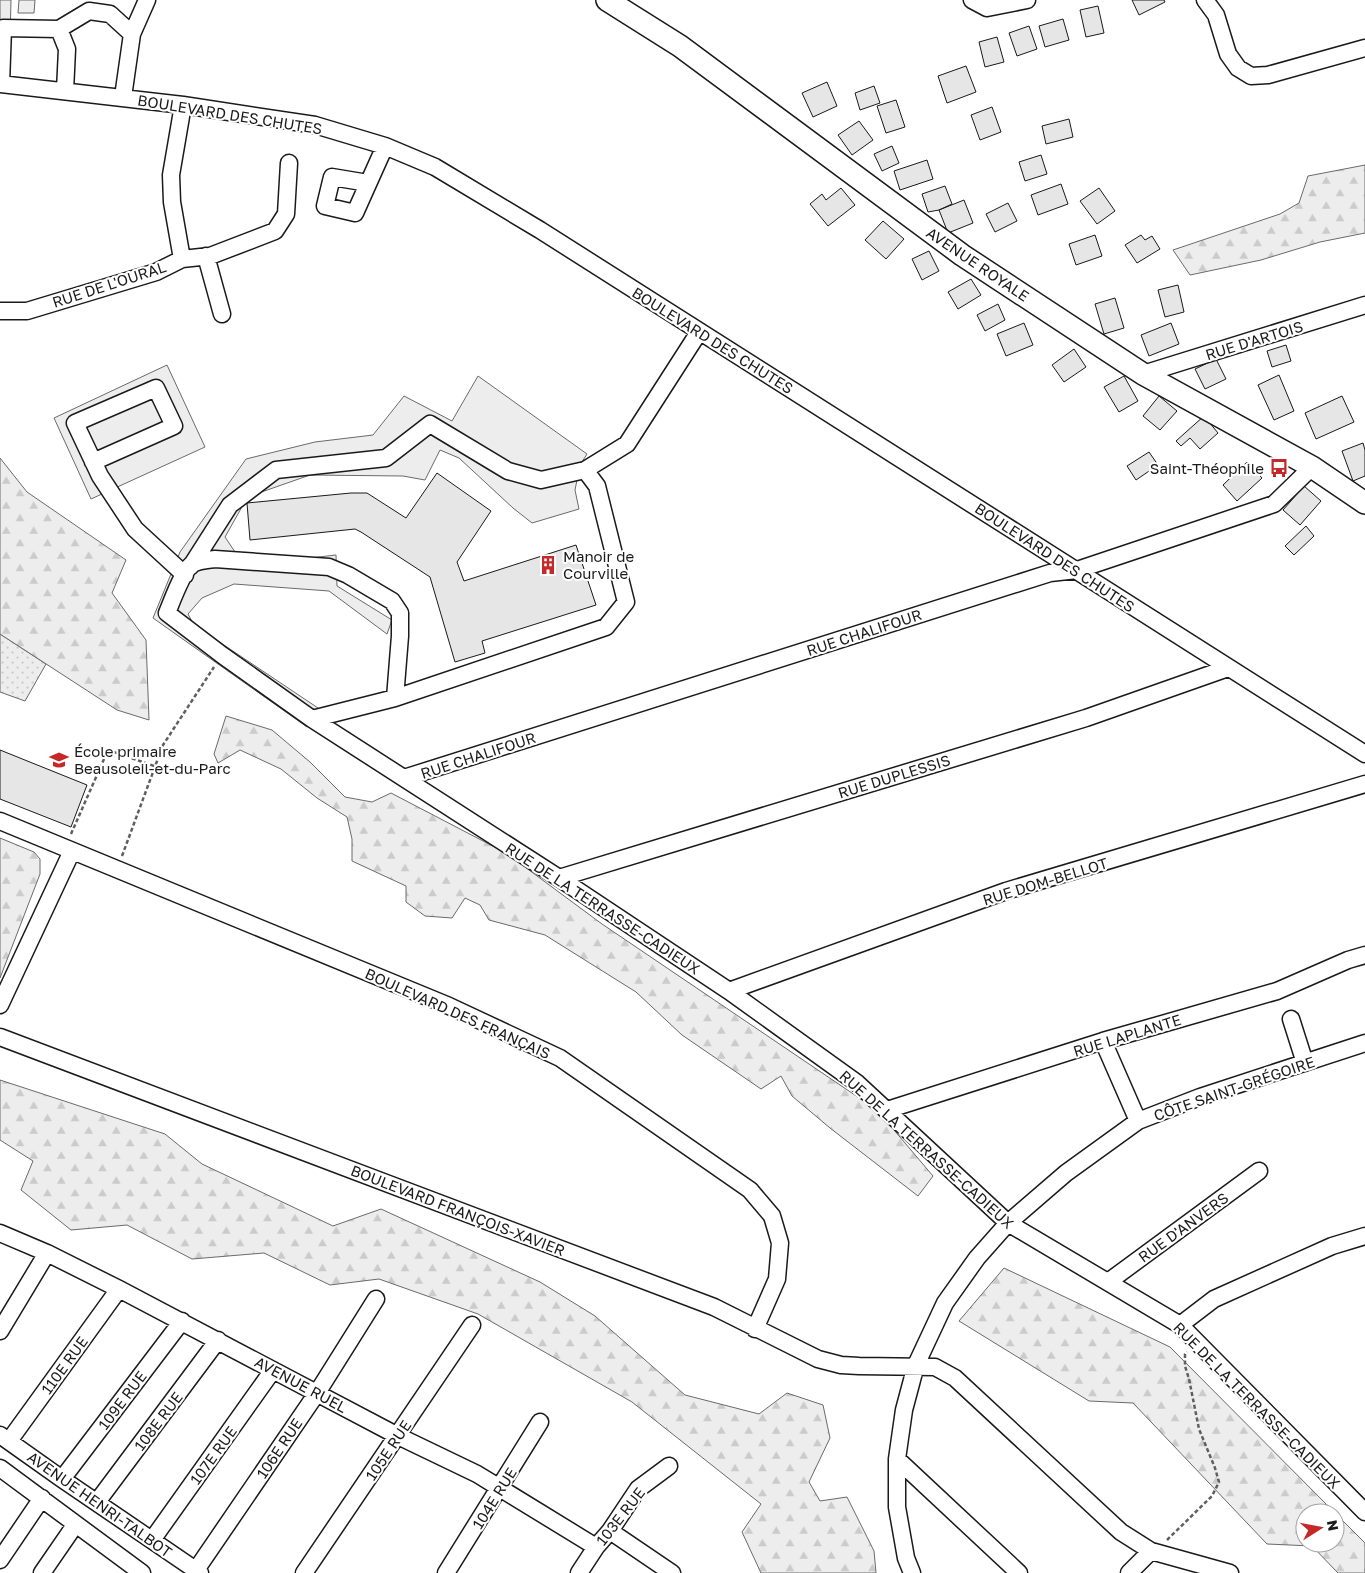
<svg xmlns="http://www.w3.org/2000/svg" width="1365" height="1573" viewBox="0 0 1365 1573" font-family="'Golos Text',sans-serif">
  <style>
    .grass { fill: url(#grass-dots); stroke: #6a6a6a }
    .forest { fill: url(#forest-firs); stroke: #6a6a6a }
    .built { fill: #ededed; stroke: #6a6a6a }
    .building { fill: #e6e6e6; stroke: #1a1a1a }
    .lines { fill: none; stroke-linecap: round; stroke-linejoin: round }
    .minor-casing { stroke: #1a1a1a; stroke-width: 19 }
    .major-casing { stroke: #1a1a1a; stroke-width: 24 }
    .path { stroke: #5f5f5f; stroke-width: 2.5; stroke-dasharray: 4 2.5; stroke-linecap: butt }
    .minor { stroke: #fff; stroke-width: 16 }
    .major { stroke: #fff; stroke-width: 21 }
    .labels { text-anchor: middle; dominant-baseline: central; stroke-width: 4; stroke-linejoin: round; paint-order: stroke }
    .street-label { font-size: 15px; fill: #1a1a1a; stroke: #fff }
    .poi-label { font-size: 15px; fill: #1a1a1a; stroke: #fff; text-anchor: start }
  </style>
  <defs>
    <pattern id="grass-dots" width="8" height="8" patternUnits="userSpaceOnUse" patternTransform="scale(1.25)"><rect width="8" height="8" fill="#ededed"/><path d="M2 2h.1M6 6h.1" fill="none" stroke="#cbcbcb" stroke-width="1.8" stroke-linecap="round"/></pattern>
    <pattern id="forest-firs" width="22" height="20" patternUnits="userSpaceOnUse" patternTransform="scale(1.25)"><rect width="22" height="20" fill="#ededed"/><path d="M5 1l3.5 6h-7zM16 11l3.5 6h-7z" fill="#cbcbcb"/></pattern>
  </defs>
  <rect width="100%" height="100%" fill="#fff"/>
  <path class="grass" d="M0,634L46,664L25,701L0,692Z"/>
  <path class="forest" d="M1365,165V233L1320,242L1261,260L1190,275L1173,250L1280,214L1299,203L1308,176Z
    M0,458L27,492L126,560L112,593L146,640L149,720L117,710L0,634Z
    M226,716L272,730L310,762L345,797L372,802L391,793L506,853L602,924L877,1110L933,1176L918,1196L830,1128L792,1096L781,1076L761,1089L682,1035L636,992L545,935L489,920L480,905L465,898L452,918L425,916L406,902V886L352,861V839L347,817L317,798L281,769L240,750L218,763L214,754Z
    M0,838L34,852L40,859V874L0,978Z
    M0,1080L165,1134L202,1164L333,1226L381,1209L540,1282L595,1316L685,1395L759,1414L787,1393L823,1405L830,1438L809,1482L820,1501L847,1497L874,1551L876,1573H761L742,1532L761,1504L632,1402L478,1314L379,1279L330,1285L264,1253L192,1259L127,1225L71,1230L21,1190L33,1161L0,1140Z
    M1004,1268L1170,1347L1335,1513H1305V1543H1335V1513L1365,1543V1573H1338L1312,1546L1267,1544L1133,1403L1089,1401L959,1321Z"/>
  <path class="built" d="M0,0H11L10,39L0,38Z
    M19,0H35L34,13H18Z
    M167,365L205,447L91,499L54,418Z
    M478,376L587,454L580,465L575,490L579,509L532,523L513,508L459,458L440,450L425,480L403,476L310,475L253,495L243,505L225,537L237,555L301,559L336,555L337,586L392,620L387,634L329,591L234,584L202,598L188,614L194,625L318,708L307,727L153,618L180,552L246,459L315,442L373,435L404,396L452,421Z"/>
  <path class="building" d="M1132,0H1164L1165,2L1139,15Z
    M1098,6L1104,33L1086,37L1080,10Z
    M1063,19L1069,40L1045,47L1039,26Z
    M1029,26L1037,49L1017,56L1009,33Z
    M997,37L1004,62L985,67L979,42Z
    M966,66L976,92L947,103L938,76Z
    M827,82L837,106L813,117L802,93Z
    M874,86L880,103L860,110L855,93Z
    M896,100L905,127L886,133L877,106Z
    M992,107L1001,132L980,140L971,115Z
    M1069,119L1073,137L1046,144L1042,126Z
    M859,121L873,140L852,155L838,135Z
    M892,146L899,163L882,171L874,154Z
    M1041,155L1047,174L1025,181L1019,162Z
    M927,160L933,179L900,190L894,171Z
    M1061,184L1068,204L1038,215L1031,195Z
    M945,186L952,204L939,210L928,212L922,194Z
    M841,188L855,205L828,226L810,204L822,194L826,200Z
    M1099,188L1115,211L1097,224L1080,201Z
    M964,200L973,223L948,233L939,210Z
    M1008,203L1017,221L995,232L986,214Z
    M883,221L904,239L886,259L865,240Z
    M1095,235L1102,256L1076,265L1069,244Z
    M1141,235L1145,240L1152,236L1160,249L1137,263L1125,245Z
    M929,251L939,271L922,280L912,259Z
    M971,279L981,295L958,309L948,292Z
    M1178,285L1184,312L1165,317L1158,290Z
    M1115,298L1124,328L1104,334L1095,304Z
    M998,304L1005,320L985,331L977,315Z
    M1024,323L1033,345L1006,356L997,334Z
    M1171,323L1179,344L1149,356L1141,335Z
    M1286,345L1291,361L1272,367L1267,351Z
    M1074,349L1086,367L1064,382L1052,365Z
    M1216,359L1226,379L1205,389L1195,369Z
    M1279,375L1294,411L1274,420L1258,385Z
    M1124,376L1138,401L1119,412L1104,387Z
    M1159,396L1177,411L1160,430L1143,416Z
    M1342,396L1354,422L1316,439L1305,413Z
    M1204,416L1218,433L1200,449L1190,438L1181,446L1176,441Z
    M1363,443L1365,450V476L1353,481L1342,451Z
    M1149,452L1158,465L1136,480L1127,466Z
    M1247,462L1262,478L1237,501L1223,485Z
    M437,473L491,511L457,562L464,581L576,545L596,605L482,641L485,653L455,662L430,577L361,532L355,529L250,540L247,503L351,493H367L406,518Z
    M1304,486L1321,501L1300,525L1283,510Z
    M1306,526L1314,536L1294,555L1285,546Z
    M0,750L87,785L71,827L0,799Z"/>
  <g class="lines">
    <g class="minor-casing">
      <path id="minor" d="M972,0L987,8L1027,0
        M1205,0L1216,15L1228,54L1238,68L1251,76L1268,75L1365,48
        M59,29L67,49L65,91
        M0,84L183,105L315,125L385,146L435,167L540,230L1365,754
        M1,84L3,28L59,29L89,11L110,14L132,34
        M123,97L132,34L147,0
        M368,183L332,177L325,206L355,213L385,146
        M206,256L222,314
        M182,259L210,256L275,231L286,214L289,163
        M0,311H27L156,272L182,259L172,202L171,175L183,105
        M1143,374L1365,305
        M93,462L174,426L156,388L75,423L100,476L135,529L185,575
        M191,566L230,505L276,470L386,458L430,424L508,471L541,480L585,470L627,444L699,332
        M395,698L400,636V613L392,601L348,575L329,567L215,559C207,560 198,560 191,565C182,573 172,601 167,613L222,655L312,719L559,878L729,991L857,1083L1008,1223L1180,1325L1365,1512
        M312,719L395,698L606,627L626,602L597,486L585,470
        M404,778L1050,573L1077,570L1274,504L1312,467
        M0,821L449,1006L560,1058L750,1190L772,1216L780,1243L777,1279L755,1329
        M559,878L1086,718L1228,668
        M729,991L1006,891L1365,784
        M0,1005L72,851
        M1291,1019L1305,1063
        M0,1037L714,1307L818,1359L841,1365L859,1366L935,1367L955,1378L1121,1532L1151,1551L1230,1573
        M1103,1041L1138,1121
        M887,1110L1103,1041L1277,991L1348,960L1365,955
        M0,1233L47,1253L119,1289L398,1436L477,1474L596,1547
        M1108,1282L1259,1171
        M1180,1325L1214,1299L1332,1246L1365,1236
        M0,1331L47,1253
        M0,1435L62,1479L200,1573
        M9,1441L119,1289
        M897,1459L1019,1573
        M0,1468L142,1573
        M62,1479L182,1321
        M97,1502L218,1340
        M610,1531L672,1573
        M152,1540L273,1370
        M0,1560L42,1498
        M196,1570L317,1393L376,1299
        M42,1573L75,1525
        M304,1573L472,1325
        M446,1573L540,1422
        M579,1573L596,1547L610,1531L638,1489L669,1466
        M912,1573L906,1558L897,1507V1459L904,1410L916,1365L945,1303L977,1258L1008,1223L1066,1173L1138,1121L1200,1097L1365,1043
        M1129,1573L1151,1551"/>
    </g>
    <g class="major-casing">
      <path id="major" d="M607,0L680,46L962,255L1143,374L1312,467L1365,503"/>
    </g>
    <path class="path" d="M71,834L108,750L154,766
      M122,856L163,745L214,667
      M1167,1540L1212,1496L1219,1482L1215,1468L1199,1429L1189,1379L1185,1366V1354L1187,1352"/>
    <use href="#minor" class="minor"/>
    <use href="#major" class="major"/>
  </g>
  <defs>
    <g id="bus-bare" transform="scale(1.5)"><path d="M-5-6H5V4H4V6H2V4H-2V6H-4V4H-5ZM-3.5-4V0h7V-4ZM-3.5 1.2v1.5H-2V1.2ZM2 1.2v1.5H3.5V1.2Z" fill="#c62828" stroke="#fff" stroke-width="2.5" paint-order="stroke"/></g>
    <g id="building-bare" transform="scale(1.5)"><path d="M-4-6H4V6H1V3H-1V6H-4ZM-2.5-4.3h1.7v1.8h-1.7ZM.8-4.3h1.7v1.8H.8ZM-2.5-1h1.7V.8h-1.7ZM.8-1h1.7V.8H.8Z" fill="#c62828" stroke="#fff" stroke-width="2.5" paint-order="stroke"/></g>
    <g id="school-bare" transform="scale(1.5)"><path d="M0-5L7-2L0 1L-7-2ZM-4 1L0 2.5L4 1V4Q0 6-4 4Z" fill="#c62828" stroke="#fff" stroke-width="2.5" paint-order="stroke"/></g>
  </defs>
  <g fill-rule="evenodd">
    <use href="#bus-bare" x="1279" y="468"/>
    <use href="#building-bare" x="548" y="565"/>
    <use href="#school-bare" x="59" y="760"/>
  </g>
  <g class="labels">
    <g class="street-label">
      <text transform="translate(230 114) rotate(9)">BOULEVARD DES CHUTES</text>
      <text transform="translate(978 264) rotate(34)">AVENUE ROYALE</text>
      <text transform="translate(109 284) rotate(-18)">RUE DE L'OURAL</text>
      <text transform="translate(713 340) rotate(32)">BOULEVARD DES CHUTES</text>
      <text transform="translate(1254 340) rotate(-17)">RUE D'ARTOIS</text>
      <text transform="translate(1055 557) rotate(33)">BOULEVARD DES CHUTES</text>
      <text transform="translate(864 632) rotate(-18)">RUE CHALIFOUR</text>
      <text transform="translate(478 755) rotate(-18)">RUE CHALIFOUR</text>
      <text transform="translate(894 776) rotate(-17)">RUE DUPLESSIS</text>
      <text transform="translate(1045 881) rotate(-17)">RUE DOM-BELLOT</text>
      <text transform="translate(603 908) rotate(33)">RUE DE LA TERRASSE-CADIEUX</text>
      <text transform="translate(458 1013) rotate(24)">BOULEVARD DES FRANÇAIS</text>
      <text transform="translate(1127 1035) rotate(-17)">RUE LAPLANTE</text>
      <text transform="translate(1234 1088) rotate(-19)">CÔTE SAINT-GRÉGOIRE</text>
      <text transform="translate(927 1149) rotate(42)">RUE DE LA TERRASSE-CADIEUX</text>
      <text transform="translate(458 1210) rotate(21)">BOULEVARD FRANÇOIS-XAVIER</text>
      <text transform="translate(1183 1227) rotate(-36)">RUE D'ANVERS</text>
      <text transform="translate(64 1365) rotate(-54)">110E RUE</text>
      <text transform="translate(301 1384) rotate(28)">AVENUE RUEL</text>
      <text transform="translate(122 1400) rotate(-53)">109E RUE</text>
      <text transform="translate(1257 1405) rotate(45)">RUE DE LA TERRASSE-CADIEUX</text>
      <text transform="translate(158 1421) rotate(-53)">108E RUE</text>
      <text transform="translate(279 1448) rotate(-56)">106E RUE</text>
      <text transform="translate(388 1450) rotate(-56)">105E RUE</text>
      <text transform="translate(213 1455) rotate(-54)">107E RUE</text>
      <text transform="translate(494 1498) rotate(-58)">104E RUE</text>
      <text transform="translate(100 1504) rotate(35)">AVENUE HENRI-TALBOT</text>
      <text transform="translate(620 1516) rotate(-52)">103E RUE</text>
    </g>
    <g class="poi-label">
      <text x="1264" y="468" text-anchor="end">Saint-Théophile</text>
      <text x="563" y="556">Manoir de<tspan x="563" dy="17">Courville</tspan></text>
      <text x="74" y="751">École primaire<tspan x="74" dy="17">Beausoleil-et-du-Parc</tspan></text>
    </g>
  </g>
  <g transform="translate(1320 1528) rotate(79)"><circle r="24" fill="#ffffff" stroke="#a3a3a3"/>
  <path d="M0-4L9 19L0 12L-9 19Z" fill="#c62828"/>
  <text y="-8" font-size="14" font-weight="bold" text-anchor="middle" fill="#1a1a1a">N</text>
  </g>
</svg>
